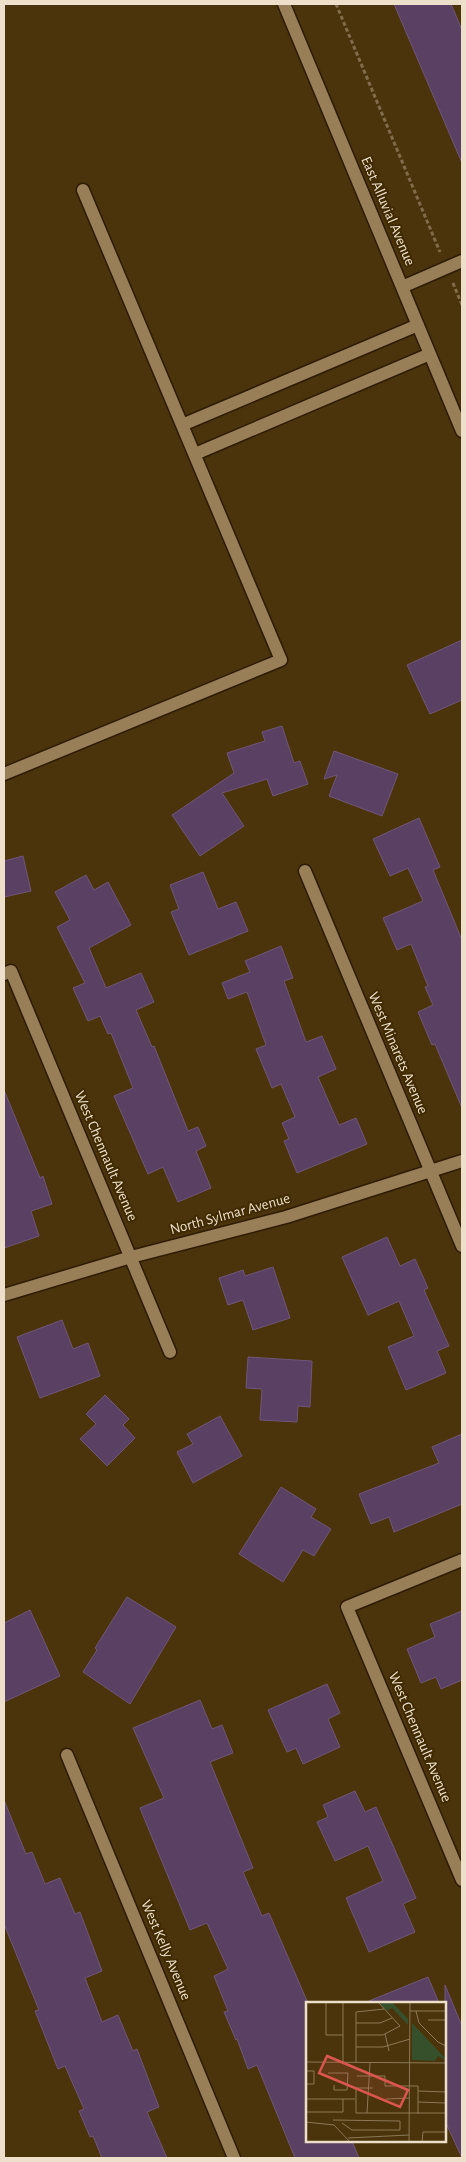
<svg xmlns="http://www.w3.org/2000/svg" width="466" height="2162" viewBox="0 0 466 2162" font-family="'Alegreya Sans',sans-serif">
  <style>
    .building { fill: #5a4062; stroke: #705679 }
    .lines { fill: none; stroke-linecap: round; stroke-linejoin: round }
    .minor-casing { stroke: #2e1c00; stroke-width: 15 }
    .path { stroke: #806c4a; stroke-width: 3; stroke-dasharray: 4 2.5; stroke-linecap: butt }
    .minor { stroke: #997f57; stroke-width: 12 }
    .labels { text-anchor: middle; dominant-baseline: central; stroke-width: 4; stroke-linejoin: round; paint-order: stroke }
    .street-label { font-size: 15px; fill: #eddfca; stroke: #402a00 }
    .inset-road { fill: none; stroke: #8c7857; stroke-width: 1 }
    .view { fill: #dc5650; fill-opacity: 0.15; stroke: #dc5650; stroke-width: 2.5 }
    .inset-edge { fill: none; stroke: #eddfca; stroke-width: 2.5 }
  </style>
  <rect width="100%" height="100%" fill="#4b340b"/>
  <path class="building" d="M394,4H451L462,30V163Z
    M462,640V700L430,714L407,665Z
    M282,726L294,763L300,761L308,784L273,796L267,779L222,793L244,826L200,856L172,815L234,773L227,753L265,741L262,732Z
    M334,751L398,774L382,816L329,796L337,775L324,779Z
    M419,818L440,867L433,870L462,940V1108L435,1044L432,1045L418,1012L433,1005L425,987L428,986L411,944L397,950L383,918L423,901L408,868L390,876L373,839Z
    M23,856L31,891L4,897V861Z
    M203,872L218,909L236,902L248,931L189,955L171,912L179,909L170,885Z
    M86,875L94,890L108,882L131,925L89,948L106,988L141,973L154,1002L136,1010L152,1047L154,1046L188,1131L198,1127L206,1146L196,1151L211,1188L178,1202L163,1167L148,1174L114,1096L133,1088L111,1033L108,1034L100,1016L88,1021L73,988L85,983L57,927L70,920L55,892Z
    M281,946L293,978L284,981L306,1042L322,1036L336,1069L318,1077L339,1125L356,1118L367,1144L297,1173L284,1141L289,1139L282,1123L295,1117L281,1084L272,1088L256,1049L266,1045L247,992L228,999L222,983L250,972L245,961Z
    M4,1090L40,1178L43,1176L52,1204L31,1211L39,1236L4,1248Z
    M387,1237L400,1266L415,1259L428,1288L424,1290L449,1346L437,1351L446,1373L406,1390L388,1347L414,1336L399,1301L368,1315L342,1257Z
    M273,1267L290,1318L253,1330L243,1300L228,1305L219,1278L243,1270L245,1276Z
    M62,1320L73,1349L88,1343L100,1376L40,1398L17,1337Z
    M248,1357L312,1361L310,1407L298,1406L297,1422L260,1420L262,1389L246,1388Z
    M105,1395L129,1419L123,1425L135,1438L107,1466L80,1439L96,1424L86,1414Z
    M220,1416L242,1456L193,1483L177,1452L193,1444L187,1434Z
    M462,1434V1504L394,1532L389,1517L371,1524L359,1494L439,1463L432,1447Z
    M281,1487L316,1509L311,1517L331,1529L314,1556L303,1550L283,1582L239,1554Z
    M127,1597L176,1627L130,1704L83,1672L97,1650L95,1648Z
    M30,1610L60,1676L4,1702V1623Z
    M462,1611V1680L441,1689L436,1677L421,1683L407,1649L435,1637L430,1624Z
    M327,1684L340,1713L328,1719L340,1747L303,1764L296,1748L287,1752L268,1710Z
    M200,1700L212,1729L222,1725L233,1753L210,1762L253,1868L243,1872L262,1916L269,1913L307,2001V2141H352L359,2158H295L257,2065L248,2069L237,2039L236,2040L224,2012L228,2011L214,1976L228,1969L207,1923L190,1930L140,1808L164,1798L133,1728Z
    M355,1791L365,1812L376,1807L416,1898L403,1904L415,1932L369,1952L346,1898L383,1881L368,1846L335,1861L317,1822L328,1817L323,1805Z
    M4,1800L26,1854L32,1852L45,1884L60,1878L75,1914L80,1912L102,1971L85,1978L102,2022L118,2015L133,2051L137,2049L159,2107L147,2112L167,2158H102L93,2136L90,2137L79,2111L84,2109L65,2066L58,2069L35,2011L39,2010L4,1924Z
    M428,1977L439,2003H364Z
    M445,1985L462,2026V2158L445,2121Z"/>
  <g class="lines">
    <g class="minor-casing">
      <path id="minor" d="M284,4L462,431
        M402,287L462,261
        M182,425L418,325
        M195,454L430,354
        M4,774L281,660L83,190
        M305,871L462,1246
        M4,974L11,971L170,1352
        M4,1295L131,1257L286,1217L462,1161
        M462,1560L347,1607L462,1880
        M67,1755L234,2158"/>
    </g>
    <path class="path" d="M336,4L440,252
      M453,283L462,305"/>
    <use href="#minor" class="minor"/>
  </g>
  <g class="labels">
    <g class="street-label">
      <text transform="translate(388 211) rotate(67)">East Alluvial Avenue</text>
      <text transform="translate(398 1053) rotate(67)">West Minarets Avenue</text>
      <text transform="translate(106 1156) rotate(67)">West Chennault Avenue</text>
      <text transform="translate(230 1214) rotate(-15)">North Sylmar Avenue</text>
      <text transform="translate(420 1737) rotate(67)">West Chennault Avenue</text>
      <text transform="translate(166 1950) rotate(67)">West Kelly Avenue</text>
    </g>
  </g>
  <g transform="translate(306 2002)">
    <rect width="140" height="140" fill="#4b340b"/>
    <path d="M77,0H86L102,17V23L86,6L81,9L74,2ZM106,21L140,57V59L132,54L129,59L106,58Z" fill="#35502a"/>
    <path class="inset-road" d="M20,0V33H37M37,0V61M104,9H140M110,9L113,21L132,40L140,44M122,18H140M50,21H74L86,16M79,32L83,49M50,33H77L94,24L72,0M50,45H77L104,37M0,60L140,61M50,61V10L78,7M0,69H8V82H0M22,71H42L41,88H28V83M51,74H79V84H112V112M67,86H50V111H140M112,89L140,90M0,97H49M80,97L103,96M112,100L140,101M0,110H37V97M61,111L64,61M27,118L94,119V128H46L36,121M0,120L28,123L44,140M42,136L103,133M103,140L104,0M116,140L117,130H140"/>
    <path class="view" d="M21,54L102,88L94,105L13,71Z"/>
    <rect width="140" height="140" class="inset-edge"/>
  </g>
  <rect width="466" height="2162" fill="none" stroke="#eddfca" stroke-width="10"/>
</svg>
